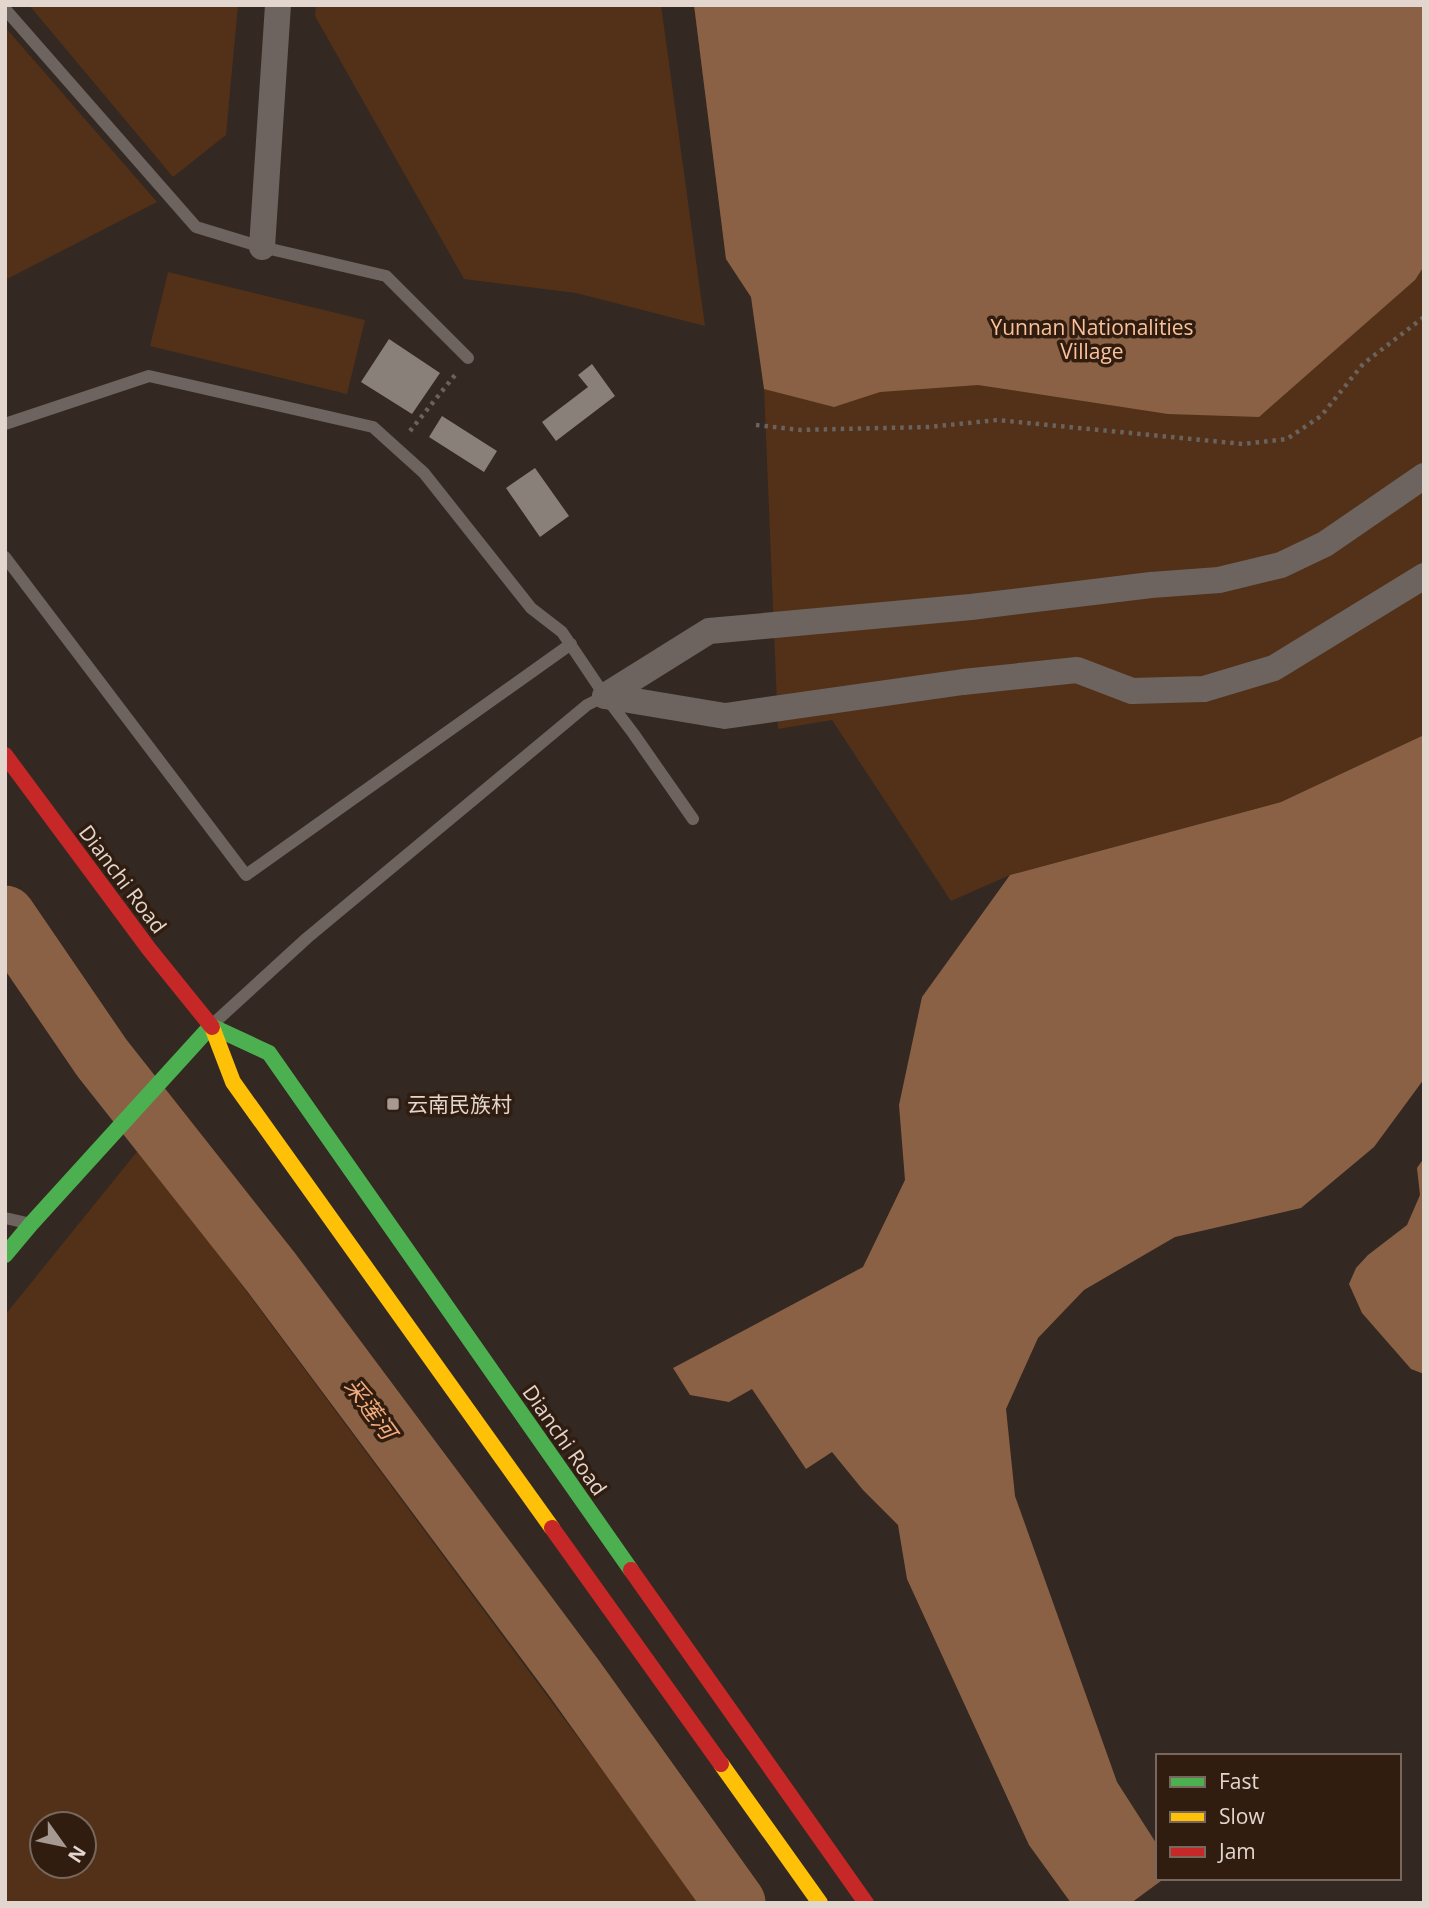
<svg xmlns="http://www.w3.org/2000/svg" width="1429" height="1908" viewBox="0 0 1429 1908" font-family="'Open Sans','Noto Sans SC',sans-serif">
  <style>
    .green { fill: #523118; fill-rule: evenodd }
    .water { fill: #8b6145 }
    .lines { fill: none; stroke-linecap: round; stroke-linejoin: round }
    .river { stroke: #8b6145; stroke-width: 61 }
    .building { fill: #8a807a }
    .path { stroke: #6a625d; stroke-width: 4.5; stroke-dasharray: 3.5 5; stroke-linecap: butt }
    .lane { stroke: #6d645f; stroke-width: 12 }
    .street { stroke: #6d645f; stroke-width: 26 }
    .fast { stroke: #4caf50; stroke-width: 16 }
    .slow { stroke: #ffc107; stroke-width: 16 }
    .jam { stroke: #c62828; stroke-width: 16 }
    .poi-dot { fill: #a59992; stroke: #301d10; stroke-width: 2.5 }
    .labels { text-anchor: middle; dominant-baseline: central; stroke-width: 7; stroke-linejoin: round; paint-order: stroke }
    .park-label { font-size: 21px; fill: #fac19b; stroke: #301d10 }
    .street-label { font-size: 21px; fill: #e3d6ce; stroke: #301d10 }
    .poi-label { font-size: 21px; fill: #e3d6ce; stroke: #301d10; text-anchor: start }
    .water-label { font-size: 23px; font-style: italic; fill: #f2ac7d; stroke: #301d10 }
  </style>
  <rect width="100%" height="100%" fill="#332822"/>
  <path class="green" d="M29,5H238L226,135L173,177Z
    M316,5H661L705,326L576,293L464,279L315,16Z
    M694,5H1424V735L1281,802L1010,875L951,901L832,720L778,729L764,388L751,297L726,259Z
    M5,27L157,202L5,280Z
    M168,272L365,320L347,394L150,346Z
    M140,1148L701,1903H5V1315ZM84,1824V1866H42V1824Z"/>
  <path class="water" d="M694,5H1424V266L1415,280L1259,417L1168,414L978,385L880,392L834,407L764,389L751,297L726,259Z
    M1424,735V1079L1374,1147L1301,1208L1175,1237L1084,1290L1038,1338L1006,1409L1015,1496L1117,1782L1158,1846V1878H1165L1131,1903H1071L1029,1845L907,1579L898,1525L863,1490L832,1452L806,1469L752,1389L729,1402L690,1395L673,1368L863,1267L905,1180L899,1105L922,997L1010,875L1281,802Z
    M1424,1158V1374L1411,1369L1362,1313L1349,1284L1356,1268L1368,1255L1407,1225L1420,1195L1417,1168Z"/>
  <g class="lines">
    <path class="river" d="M5,916L102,1058L271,1272L574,1678L735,1903"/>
  </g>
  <path class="building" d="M389,339L440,373L412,414L361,382Z
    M592,364L615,396L556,441L542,422L588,387L578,375Z
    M442,416L497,451L484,472L429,437Z
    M535,468L569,516L540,537L506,488Z"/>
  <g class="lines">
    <path class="path" d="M756,425L801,430L838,429L929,427L997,420L1243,444L1287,439L1321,416L1363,364L1424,317
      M410,431L455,375"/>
    <path class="lane" d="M5,9L196,227L262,247L386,276L468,358
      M5,424L149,376L373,427L424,473L531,608L562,632L605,696L633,733L693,819
      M5,557L246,875L571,644
      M214,1023L307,938L587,705L605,696
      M5,1218L27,1223"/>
    <path class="street" d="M262,247L278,5
      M605,696L709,631L971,607L1151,585L1219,580L1281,565L1325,544L1424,476
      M605,696L725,716L963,682L1077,670L1132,691L1204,689L1274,668L1424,576"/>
    <path class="fast" d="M211,1026L269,1053L631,1570
      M5,1255L31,1224L211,1026"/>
    <path class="slow" d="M212,1027L233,1082L552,1528
      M721,1764L820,1903"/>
    <path class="jam" d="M5,755L149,949L212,1027
      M552,1528L721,1764
      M631,1570L866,1903"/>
  </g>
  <rect class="poi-dot" x="386" y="1097" width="14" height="14" rx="3.5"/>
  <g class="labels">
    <g class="park-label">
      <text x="1092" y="327">Yunnan Nationalities<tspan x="1092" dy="24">Village</tspan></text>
    </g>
    <g class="street-label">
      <text transform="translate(123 879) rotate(53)">Dianchi Road</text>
      <text transform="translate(565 1440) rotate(55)">Dianchi Road</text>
    </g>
    <g class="poi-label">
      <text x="407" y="1104">云南民族村</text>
    </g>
    <g class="water-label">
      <text transform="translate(371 1408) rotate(54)">采莲河</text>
    </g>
  </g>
  <rect width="1429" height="1908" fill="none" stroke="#e3d6ce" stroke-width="14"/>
  <rect x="1156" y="1754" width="245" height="126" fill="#301d10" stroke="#78675c" stroke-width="2"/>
  <rect x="1170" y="1777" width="35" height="10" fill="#4caf50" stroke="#78675c" stroke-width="2"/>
  <text x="1219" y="1789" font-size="21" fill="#e3d6ce">Fast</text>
  <rect x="1170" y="1812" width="35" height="10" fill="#ffc107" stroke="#78675c" stroke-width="2"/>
  <text x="1219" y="1824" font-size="21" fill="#e3d6ce">Slow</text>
  <rect x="1170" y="1847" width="35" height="10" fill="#c62828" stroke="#78675c" stroke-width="2"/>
  <text x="1219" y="1859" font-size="21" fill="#e3d6ce">Jam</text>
  <g transform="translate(63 1845) rotate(123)"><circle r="33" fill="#301d10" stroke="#78675c" stroke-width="2"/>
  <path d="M0-5L12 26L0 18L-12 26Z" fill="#a59992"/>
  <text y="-10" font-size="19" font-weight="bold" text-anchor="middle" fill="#e3d6ce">N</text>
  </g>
</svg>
